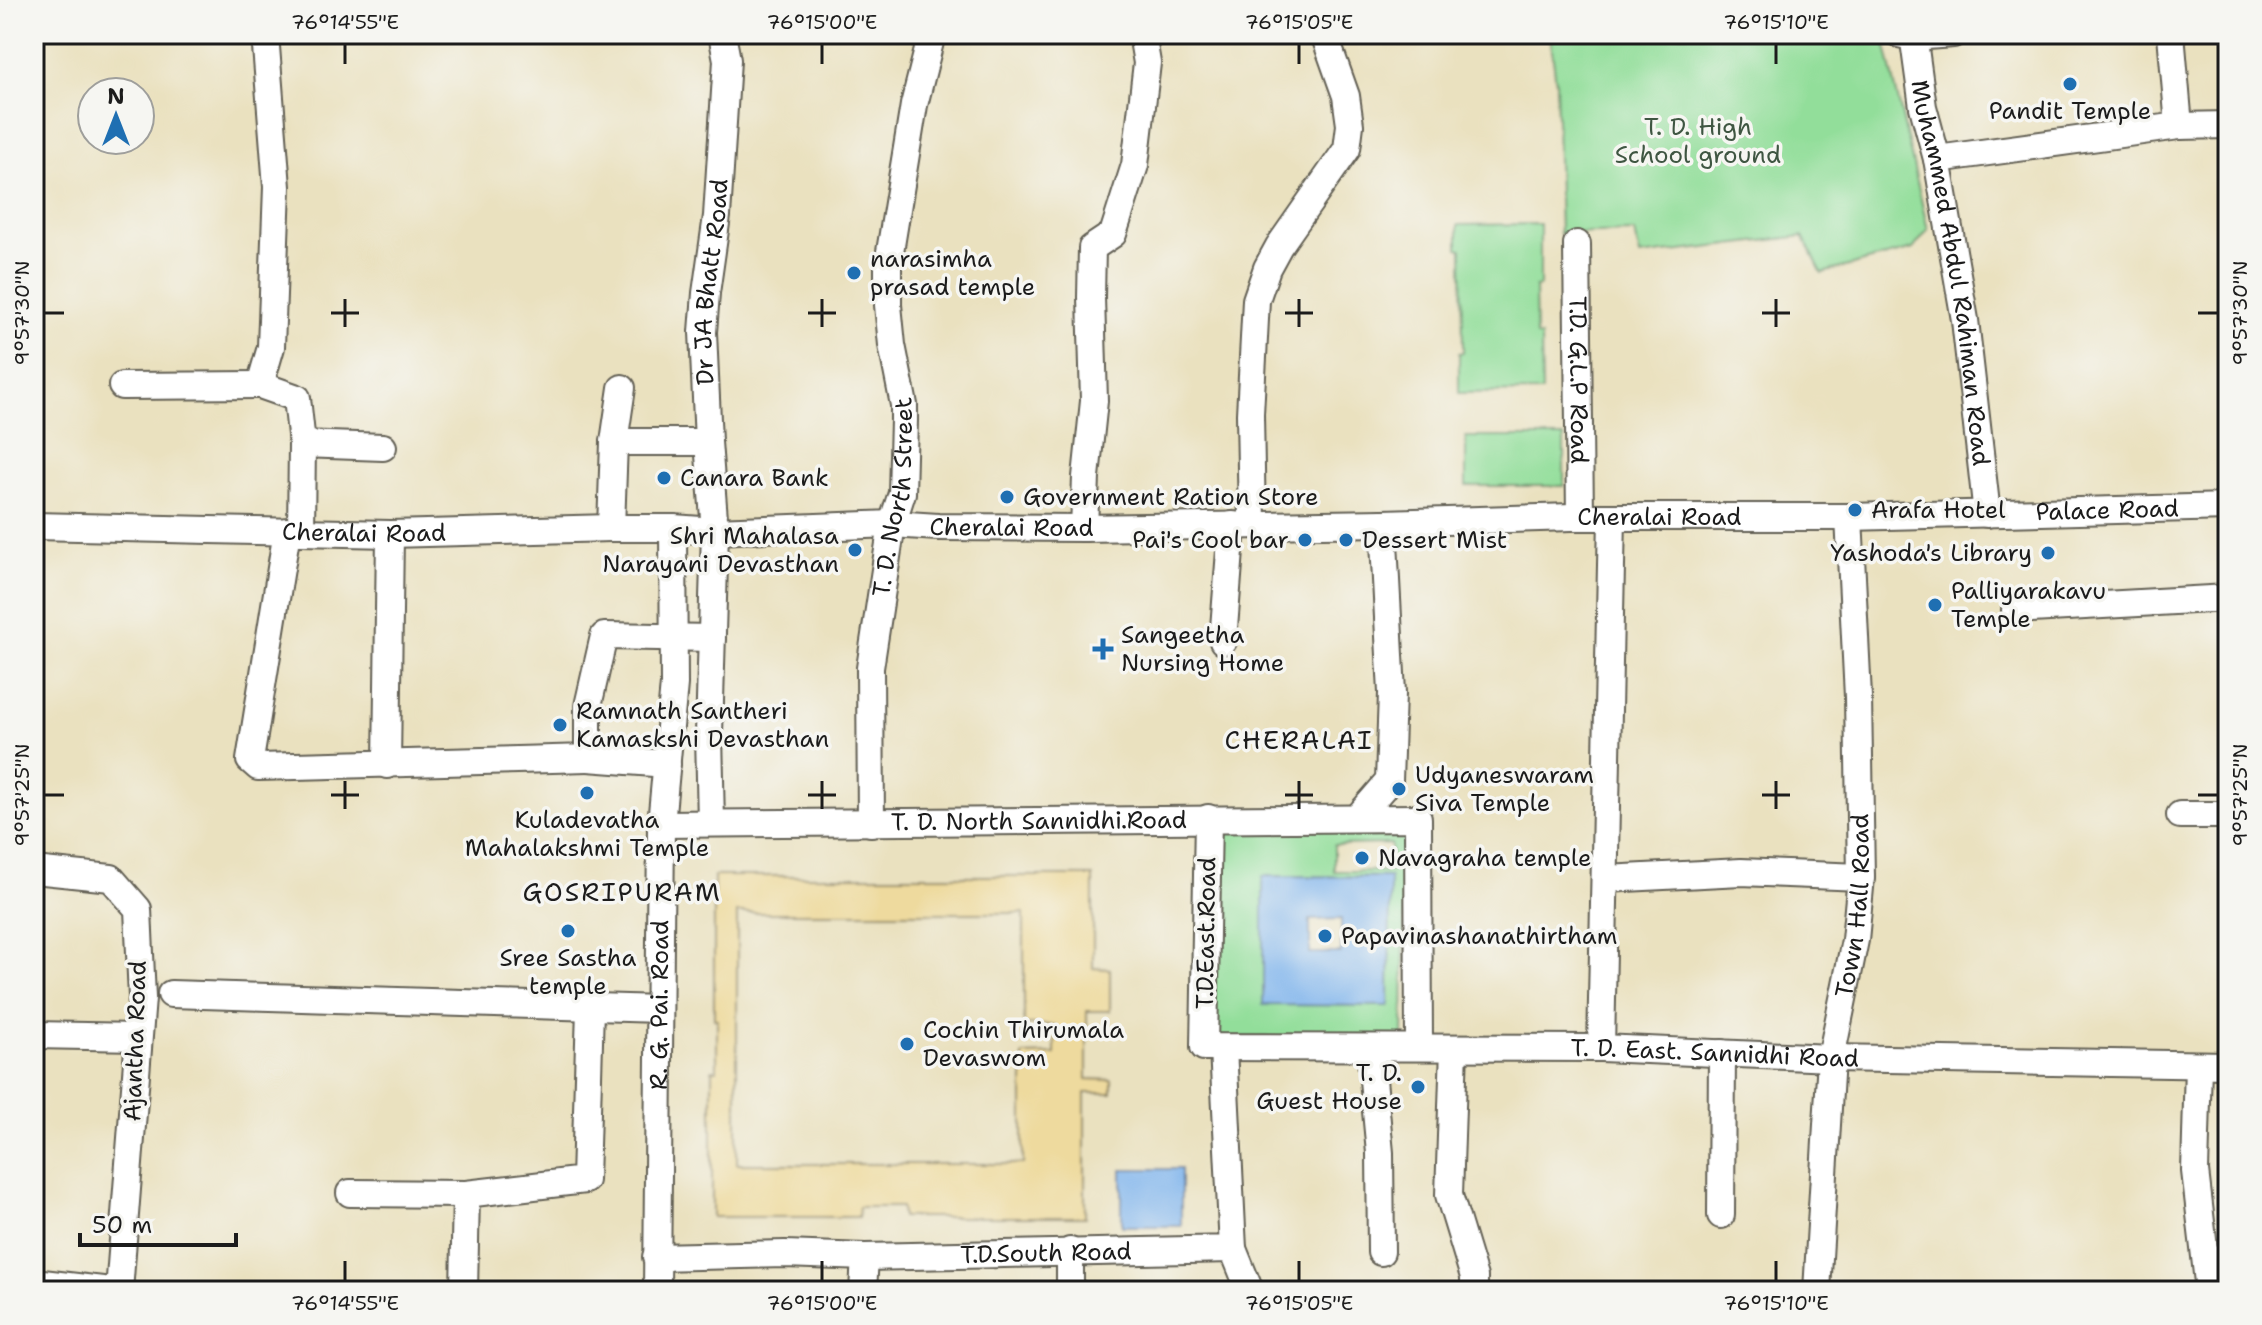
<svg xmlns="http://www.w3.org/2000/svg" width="2262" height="1325" viewBox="0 0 2262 1325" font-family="'Shantell Sans',sans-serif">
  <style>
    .green { fill: #92de9a; stroke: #577d5b; stroke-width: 2; fill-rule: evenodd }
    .sand { fill: #eeda9e; stroke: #857b5d; stroke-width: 2; fill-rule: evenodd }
    .water { fill: #7eb3ec; stroke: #4d6884; stroke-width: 2; fill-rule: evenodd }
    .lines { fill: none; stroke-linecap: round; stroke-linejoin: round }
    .minor-casing { stroke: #646155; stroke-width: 30 }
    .minor { stroke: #fff; stroke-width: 26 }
    .ticks { fill: none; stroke: #1c1c1c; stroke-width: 3 }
    .poi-dot { fill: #1f6fb2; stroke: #f6f6f2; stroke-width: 3 }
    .labels { text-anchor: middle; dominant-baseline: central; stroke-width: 7; stroke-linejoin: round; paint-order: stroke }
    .poi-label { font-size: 24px; fill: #1c1c1c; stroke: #f6f6f2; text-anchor: start }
    .park-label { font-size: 24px; fill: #3f5642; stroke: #f6f6f2 }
    .street-label { font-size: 24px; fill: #1c1c1c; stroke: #f6f6f2 }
    .neighbourhood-label { font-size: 26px; letter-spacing: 2px; fill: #1c1c1c; stroke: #f6f6f2 }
    .neatline { fill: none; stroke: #1c1c1c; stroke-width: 3 }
    .ticks-label { font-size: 20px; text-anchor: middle; fill: #1c1c1c }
  </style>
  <rect width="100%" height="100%" fill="#f6f6f2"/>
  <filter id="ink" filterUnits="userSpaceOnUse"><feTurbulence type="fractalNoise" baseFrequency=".0125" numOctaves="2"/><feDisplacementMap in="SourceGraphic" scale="16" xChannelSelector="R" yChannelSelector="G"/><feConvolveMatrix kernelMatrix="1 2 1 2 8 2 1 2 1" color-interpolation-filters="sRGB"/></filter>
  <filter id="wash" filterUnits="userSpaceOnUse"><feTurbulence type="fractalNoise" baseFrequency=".006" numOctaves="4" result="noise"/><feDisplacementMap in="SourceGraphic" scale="32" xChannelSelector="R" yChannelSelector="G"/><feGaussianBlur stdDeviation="1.8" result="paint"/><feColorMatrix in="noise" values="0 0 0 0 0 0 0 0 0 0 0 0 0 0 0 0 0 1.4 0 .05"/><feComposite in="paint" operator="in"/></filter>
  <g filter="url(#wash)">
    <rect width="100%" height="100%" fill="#eae1bf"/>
    <path class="green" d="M1550,34H1816L1824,37L1885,42L1928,230L1913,249L1822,273L1803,236L1640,256L1635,232L1560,234L1556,82Z
      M1540,224V286L1535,287L1536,336L1541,337L1542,392L1459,393V353L1463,352L1462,249L1458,248V225Z
      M1466,437H1564V486H1466Z
      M1212,825L1405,827L1403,1039L1211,1037ZM1391,844V871H1334V845ZM1264,876L1390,877L1389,1006L1263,1004Z"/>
    <path class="sand" d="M714,876H1093V968L1110,969V1011H1087V1079L1112,1080V1093H1085V1217H902L901,1207H859L858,1217H712V1070H717V1019H714ZM737,913H1024V1025H1055V1054L1023,1055V1164H737Z"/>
    <path class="water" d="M1263,876L1390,877L1389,1006L1263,1005ZM1341,919V953H1310V920Z
      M1122,1169H1181V1226H1122Z"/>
  </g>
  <g filter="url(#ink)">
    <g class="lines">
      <g class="minor-casing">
        <g id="minor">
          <path d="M265,34L277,187L271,347L260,385L297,398L302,444L301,532"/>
          <path d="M1899,34L1913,37L1953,34"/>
          <path id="s1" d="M1913,34L1923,107L1937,159L1965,320L1987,514"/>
          <path d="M2171,34L2179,126"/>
          <path d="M1937,159L2179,126L2228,125"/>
          <path id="s2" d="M1577,244L1580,517"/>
          <path d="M122,386L260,385"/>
          <path d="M614,442L622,388"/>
          <path d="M302,444L383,447"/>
          <path d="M1252,524L1250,414L1256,300L1267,268L1279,246L1347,149L1350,125L1346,96L1324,34"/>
          <path id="s3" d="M34,526L390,534L611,528H673L715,531L892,524L938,527L1084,528L1383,523L1572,517H1849L2228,507"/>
          <path d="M611,528L614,442H708"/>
          <path d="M1084,528L1086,477L1094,401L1091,297L1092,248L1113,234L1135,165L1147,63L1142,34"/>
          <path d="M287,531L250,760L258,767L588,758V706L604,636L712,638"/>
          <path d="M2015,610L2228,598"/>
          <path d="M1223,641L1232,525"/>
          <path d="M588,758L667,764"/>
          <path d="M387,765L390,534"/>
          <path d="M2180,815H2228"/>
          <path id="s4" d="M1208,818L1204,1047L1601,1048L1831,1058L2228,1065"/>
          <path d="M1357,818L1389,781L1392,693L1383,523"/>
          <path id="s5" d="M711,823L709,734L715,531L708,442L703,332L706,293L717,216L727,60L722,34"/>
          <path id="s6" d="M871,823L870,668L892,524L902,493L904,420V405L892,345L888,305V264L914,105L932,34"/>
          <path id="s7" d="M661,824L1418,818L1419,1047"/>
          <path d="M34,870L111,878L138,909L142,998L119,1291"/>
          <path d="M1606,879L1741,872L1861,877"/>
          <path d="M171,994L659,1009"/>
          <path d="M34,1035L138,1037"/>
          <path d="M1370,1048L1380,1153L1381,1252"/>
          <path d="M1454,1048L1449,1195L1474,1277V1291"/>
          <path d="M1601,1048L1612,517"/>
          <path d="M2198,1065L2195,1171L2209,1291"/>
          <path d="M350,1193L466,1194"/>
          <path d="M1721,1215L1722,1053"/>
          <path d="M1233,1249L1250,1291"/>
          <path id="s8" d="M656,1257L785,1254L865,1257L1233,1249L1223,1048"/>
          <path d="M34,1282L111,1291"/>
          <path d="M464,1291L466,1194L585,1180L590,1008"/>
          <path id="s9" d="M657,1291L661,824L674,684L673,528"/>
          <path d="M863,1291L865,1257"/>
          <path d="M1070,1291V1251"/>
          <path id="s10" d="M1817,1291L1831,1058L1855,940L1861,877L1858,697L1849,517"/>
        </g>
      </g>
      <use href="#minor" class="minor"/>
    </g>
  </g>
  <path class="ticks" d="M345,44V64M822,44V64M1299,44V64M1776,44V64M345,299V327M822,299V327M1299,299V327M1776,299V327M44,313H64M331,313H359M808,313H836M1285,313H1313M1762,313H1790M2198,313H2218M345,781V809M822,781V809M1299,781V809M1776,781V809M44,795H64M331,795H359M808,795H836M1285,795H1313M1762,795H1790M2198,795H2218M345,1261V1281M822,1261V1281M1299,1261V1281M1776,1261V1281"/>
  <g class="poi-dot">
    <circle cx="2070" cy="84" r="8"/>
    <circle cx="854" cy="273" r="8"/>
    <circle cx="664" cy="478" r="8"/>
    <circle cx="1007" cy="497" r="8"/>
    <circle cx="1855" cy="510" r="8"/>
    <circle cx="1305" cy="540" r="8"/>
    <circle cx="1346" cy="540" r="8"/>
    <circle cx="855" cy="550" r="8"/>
    <circle cx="2048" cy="553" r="8"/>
    <circle cx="1935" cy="605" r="8"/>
    <path d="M1099 637h8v8h8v8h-8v8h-8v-8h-8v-8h8z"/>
    <circle cx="560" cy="725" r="8"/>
    <circle cx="1399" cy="789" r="8"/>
    <circle cx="587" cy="793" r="8"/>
    <circle cx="1362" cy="858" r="8"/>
    <circle cx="568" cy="931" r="8"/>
    <circle cx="1325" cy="936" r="8"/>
    <circle cx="907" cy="1044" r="8"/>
    <circle cx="1418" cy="1087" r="8"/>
  </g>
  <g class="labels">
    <g class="poi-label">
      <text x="2070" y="111" text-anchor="middle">Pandit Temple</text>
      <text x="870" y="259">narasimha<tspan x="870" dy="28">prasad temple</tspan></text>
      <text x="680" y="478">Canara Bank</text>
      <text x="1023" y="497">Government Ration Store</text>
      <text x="1871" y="510">Arafa Hotel</text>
      <text x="839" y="536" text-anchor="end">Shri Mahalasa<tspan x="839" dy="28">Narayani Devasthan</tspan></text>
      <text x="1289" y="540" text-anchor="end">Pai's Cool bar</text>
      <text x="1362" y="540">Dessert Mist</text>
      <text x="2032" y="553" text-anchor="end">Yashoda's Library</text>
      <text x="1951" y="591">Palliyarakavu<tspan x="1951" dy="28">Temple</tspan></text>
      <text x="1121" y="635">Sangeetha<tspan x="1121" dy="28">Nursing Home</tspan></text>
      <text x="576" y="711">Ramnath Santheri<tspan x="576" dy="28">Kamaskshi Devasthan</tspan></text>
      <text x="1415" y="775">Udyaneswaram<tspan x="1415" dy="28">Siva Temple</tspan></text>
      <text x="587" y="820" text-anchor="middle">Kuladevatha<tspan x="587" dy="28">Mahalakshmi Temple</tspan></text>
      <text x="1378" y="858">Navagraha temple</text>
      <text x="1341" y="936">Papavinashanathirtham</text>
      <text x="568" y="958" text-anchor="middle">Sree Sastha<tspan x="568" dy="28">temple</tspan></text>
      <text x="923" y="1030">Cochin Thirumala<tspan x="923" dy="28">Devaswom</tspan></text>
      <text x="1402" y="1073" text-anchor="end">T. D.<tspan x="1402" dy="28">Guest House</tspan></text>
    </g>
    <g class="park-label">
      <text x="1698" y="127">T. D. High<tspan x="1698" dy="28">School ground</tspan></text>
    </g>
    <g class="street-label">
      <text stroke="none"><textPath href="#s1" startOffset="242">Muhammed Abdul Rahiman Road</textPath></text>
      <text stroke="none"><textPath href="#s5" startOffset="542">Dr JA Bhatt Road</textPath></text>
      <text stroke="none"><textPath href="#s2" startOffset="136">T.D. G.L.P Road</textPath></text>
      <text stroke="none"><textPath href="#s6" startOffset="328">T. D. North Street</textPath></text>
      <text stroke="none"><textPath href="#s3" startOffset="2074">Palace Road</textPath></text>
      <text stroke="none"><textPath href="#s3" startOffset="1626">Cheralai Road</textPath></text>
      <text stroke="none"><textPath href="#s3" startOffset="978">Cheralai Road</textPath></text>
      <text stroke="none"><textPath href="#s3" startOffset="330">Cheralai Road</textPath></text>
      <text stroke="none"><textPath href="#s7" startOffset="378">T. D. North Sannidhi.Road</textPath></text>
      <text stroke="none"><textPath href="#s10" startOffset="388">Town Hall Road</textPath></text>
      <text transform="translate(1206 933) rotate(-89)">T.D.East.Road</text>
      <text stroke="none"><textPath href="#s9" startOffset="286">R. G. Pai. Road</textPath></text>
      <text transform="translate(135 1041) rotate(-88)">Ajantha Road</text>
      <text stroke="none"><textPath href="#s4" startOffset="740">T. D. East. Sannidhi Road</textPath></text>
      <text stroke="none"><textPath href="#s8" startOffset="390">T.D.South Road</textPath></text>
    </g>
    <g class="neighbourhood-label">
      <text x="1299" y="739">CHERALAI</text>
      <text x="622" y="891">GOSRIPURAM</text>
    </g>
  </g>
  <rect width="2262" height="1325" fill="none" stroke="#f6f6f2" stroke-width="88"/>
  <g transform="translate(116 116)"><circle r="38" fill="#f6f6f2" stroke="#9f9f9c" stroke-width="2"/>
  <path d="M0-6L14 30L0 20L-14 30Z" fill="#1f6fb2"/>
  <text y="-12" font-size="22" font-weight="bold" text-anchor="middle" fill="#1c1c1c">N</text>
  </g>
  <path d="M80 1233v12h156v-12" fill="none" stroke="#1c1c1c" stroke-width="4"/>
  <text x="92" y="1233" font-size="24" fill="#1c1c1c" stroke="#f6f6f2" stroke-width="6" paint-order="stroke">50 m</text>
  <rect x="44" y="44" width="2174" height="1237" class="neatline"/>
  <g class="ticks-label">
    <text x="345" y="29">76°14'55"E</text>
    <text x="822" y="29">76°15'00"E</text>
    <text x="1299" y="29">76°15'05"E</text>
    <text x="1776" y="29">76°15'10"E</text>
    <text transform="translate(22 313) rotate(-90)" y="7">9°57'30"N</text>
    <text transform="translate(2240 313) rotate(-90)" y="7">9°57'30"N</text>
    <text transform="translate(22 795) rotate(-90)" y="7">9°57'25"N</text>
    <text transform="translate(2240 795) rotate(-90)" y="7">9°57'25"N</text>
    <text x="345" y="1310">76°14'55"E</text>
    <text x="822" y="1310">76°15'00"E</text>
    <text x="1299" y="1310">76°15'05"E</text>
    <text x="1776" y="1310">76°15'10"E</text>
  </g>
</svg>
